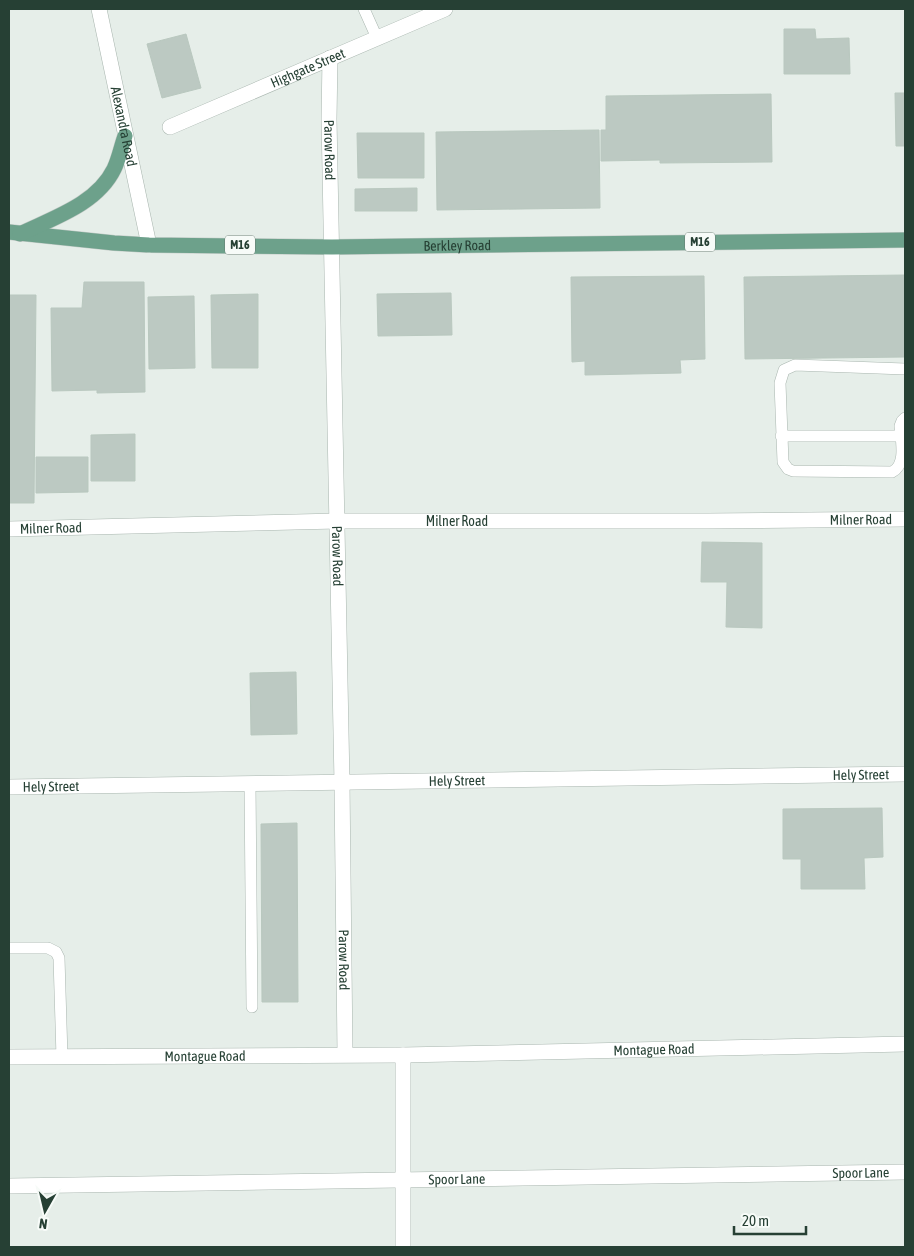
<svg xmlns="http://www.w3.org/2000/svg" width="914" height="1256" viewBox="0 0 914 1256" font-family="'Asap Condensed',sans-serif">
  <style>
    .building { fill: #bcc9c2; stroke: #b9c8bf }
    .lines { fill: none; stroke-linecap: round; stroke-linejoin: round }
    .service-casing { stroke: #a9b6af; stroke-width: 12 }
    .minor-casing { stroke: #a9b6af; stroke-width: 16 }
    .tertiary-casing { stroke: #a9b6af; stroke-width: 16 }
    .primary-casing { stroke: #c2cac6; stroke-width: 16 }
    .service { stroke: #fff; stroke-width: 11 }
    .minor { stroke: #fff; stroke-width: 15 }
    .tertiary { stroke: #fff; stroke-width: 15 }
    .primary { stroke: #6da18b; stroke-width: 15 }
    .labels { text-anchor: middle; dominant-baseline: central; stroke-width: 4; stroke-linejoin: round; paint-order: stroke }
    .shield { fill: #f7fbf8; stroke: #65786f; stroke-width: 1 }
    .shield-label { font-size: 12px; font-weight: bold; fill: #264034 }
    .street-label { font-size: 14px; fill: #264034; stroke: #f7fbf8 }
  </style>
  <rect width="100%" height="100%" fill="#e6eee9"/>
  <path class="building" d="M784,29H815L816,39L849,38L850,74H784Z
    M186,34L201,88L162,98L147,44Z
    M895,93H905V146H896Z
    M771,94L772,162L660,163V160L601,161V130H606V96Z
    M599,130L600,208L437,210L436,132Z
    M357,133H424V178H358Z
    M417,188V211H355V189Z
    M905,275V357L745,359L744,277Z
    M704,276L705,359L680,360L681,373L585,375V361L572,362L571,277Z
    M84,282H144L145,392L97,393V390L52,391L51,308H82Z
    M451,293L452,335L378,336L377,294Z
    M258,294V368H212L211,295Z
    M9,295H36L34,503H9Z
    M194,296L195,368L149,369L148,297Z
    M135,434V481H91V435Z
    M36,457H88V492L36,493Z
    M702,542L762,543V628L726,627L727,582H701Z
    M296,672L297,734L251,735L250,673Z
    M882,808L883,857L864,858L865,889H801V859H783V809Z
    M297,823L298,1002H262L261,824Z"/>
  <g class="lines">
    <g class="service-casing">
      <path id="service" d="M364,9L377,38
        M905,369L795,365L784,370L780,383L783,462L788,469L793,471L892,472C907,465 901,440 900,426L902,421L905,418
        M781,436H901
        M250,784L252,1007
        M9,948H48L56,952L59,958L62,1057"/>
    </g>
    <g class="minor-casing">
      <g id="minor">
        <path id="s1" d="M330,58L329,119L342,783L345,1054"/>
        <path id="s2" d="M170,127L445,9"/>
        <path id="s3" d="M9,529L337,521H708L905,519"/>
        <path id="s4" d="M9,787L905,774"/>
        <path d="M403,1055V1247"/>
        <path id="s5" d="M9,1057L403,1055L905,1044"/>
        <path id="s6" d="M9,1186L905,1172"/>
      </g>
    </g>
    <g class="tertiary-casing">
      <g id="tertiary">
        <path id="s7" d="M99,9L149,245"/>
      </g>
    </g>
    <g class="primary-casing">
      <g id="primary">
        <path id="s8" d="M9,232L114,243L149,245L332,247L905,240"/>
        <path d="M20,234C53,218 97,204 114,169C119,159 121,147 125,136"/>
      </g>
    </g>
    <use href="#service" class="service"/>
    <use href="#minor" class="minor"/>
    <use href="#tertiary" class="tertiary"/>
    <use href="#primary" class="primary"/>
  </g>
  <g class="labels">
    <g class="shield">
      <rect x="685" y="232.5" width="30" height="19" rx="4"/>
      <rect x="225" y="235.5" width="30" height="19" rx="4"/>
    </g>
    <g class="shield-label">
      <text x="700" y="242">M16</text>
      <text x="240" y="245">M16</text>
    </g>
    <g class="street-label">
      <text stroke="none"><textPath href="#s2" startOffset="150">Highgate Street</textPath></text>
      <text stroke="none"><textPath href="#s7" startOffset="120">Alexandra Road</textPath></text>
      <text stroke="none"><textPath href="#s1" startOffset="92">Parow Road</textPath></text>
      <text stroke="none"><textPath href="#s8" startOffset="449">Berkley Road</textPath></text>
      <text stroke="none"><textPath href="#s3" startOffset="852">Milner Road</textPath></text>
      <text stroke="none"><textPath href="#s3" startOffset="448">Milner Road</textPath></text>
      <text stroke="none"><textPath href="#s3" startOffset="42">Milner Road</textPath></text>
      <text stroke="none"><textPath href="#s1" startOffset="498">Parow Road</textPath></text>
      <text stroke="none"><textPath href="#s4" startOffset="852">Hely Street</textPath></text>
      <text stroke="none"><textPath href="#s4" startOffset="448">Hely Street</textPath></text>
      <text stroke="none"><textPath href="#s4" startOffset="42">Hely Street</textPath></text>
      <text stroke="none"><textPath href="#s1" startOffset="902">Parow Road</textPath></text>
      <text stroke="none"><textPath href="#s5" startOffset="645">Montague Road</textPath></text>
      <text stroke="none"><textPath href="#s5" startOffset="196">Montague Road</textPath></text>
      <text stroke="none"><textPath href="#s6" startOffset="852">Spoor Lane</textPath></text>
      <text stroke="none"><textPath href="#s6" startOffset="448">Spoor Lane</textPath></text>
    </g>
  </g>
  <rect width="914" height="1256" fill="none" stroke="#264034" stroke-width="20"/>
  <g transform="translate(45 1211) rotate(188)" stroke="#f7fbf8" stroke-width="4" paint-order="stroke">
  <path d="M0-4L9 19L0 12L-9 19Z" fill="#264034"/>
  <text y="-8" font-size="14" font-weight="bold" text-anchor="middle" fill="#264034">N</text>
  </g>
  <path d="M734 1226v8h72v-8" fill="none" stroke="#264034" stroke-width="2.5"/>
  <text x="742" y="1226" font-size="15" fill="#264034" stroke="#f7fbf8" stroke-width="4" paint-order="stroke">20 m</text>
</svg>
